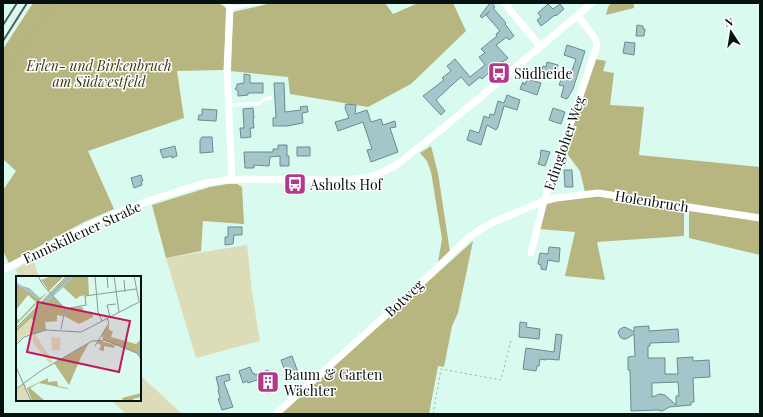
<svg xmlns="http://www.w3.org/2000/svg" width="763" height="417" viewBox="0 0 763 417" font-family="'Playfair Display',serif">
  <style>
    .green { fill: #dddcb9 }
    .forest { fill: #b7b681 }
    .building { fill: #a3c6cb; stroke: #698b90; fill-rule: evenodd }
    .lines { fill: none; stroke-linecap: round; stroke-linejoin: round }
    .path { stroke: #95b0a7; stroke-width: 1; stroke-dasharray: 2 3; stroke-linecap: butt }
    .lane { stroke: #fff; stroke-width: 3.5 }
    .street { stroke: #fff; stroke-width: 7 }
    .rail { stroke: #4c5f5a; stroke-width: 2 }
    .labels { text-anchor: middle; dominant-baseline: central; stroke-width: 3; stroke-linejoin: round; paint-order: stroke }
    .park-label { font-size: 14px; font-style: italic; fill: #39370c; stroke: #fff }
    .poi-label { font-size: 14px; fill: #06120f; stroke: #fff; text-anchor: start }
    .street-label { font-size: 14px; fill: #06120f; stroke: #fff }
    .inset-river { fill: none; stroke: #99c8ec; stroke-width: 2 }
    .inset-road { fill: none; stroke: #849d95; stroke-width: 1 }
    .view { fill: #c2185b; fill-opacity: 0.15; stroke: #c2185b; stroke-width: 2 }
    .inset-edge { fill: none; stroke: #06120f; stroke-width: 2 }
  </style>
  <rect width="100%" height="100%" fill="#d8faef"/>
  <path class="green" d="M247,245L252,292L260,341L196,358L166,258Z
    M33,259L39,277H18L16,269Z
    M140,375L182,414H126L111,400H140Z"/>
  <path class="forest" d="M33,3H219L226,8L224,70L177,71L184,118L88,151L114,209L84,222L9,263L3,251V190L16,171L3,159V49Z
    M272,3H385L393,14L418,3H453L466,31L411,84L368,107L290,94L288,77L231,71L233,12Z
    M611,3H634V8L606,15L608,7Z
    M595,59L606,61L603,71L614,73L610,105L644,107L639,155L760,167V215L585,192L580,171L565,151Z
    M431,146L438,173L450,252L438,262L442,239L431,172L427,161L420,153Z
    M227,184H237L242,187L244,224L203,221L201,251L166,258L152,205L210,187Z
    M598,196L684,210V236L597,242L605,280L565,276L575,232L539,229L546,204L550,202Z
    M689,211L760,221V255L689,238Z
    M473,241L458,313L452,326L444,367L438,366L429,414H281Z"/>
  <path class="building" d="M490,3H492L495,7L493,8L506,23L505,24L514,36L509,40L507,37L496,45L508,58L503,62L502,61L482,79L480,77L469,86L461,77L453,84L436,100L445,111L441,115L423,96L444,80L442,78L451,71L447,66L455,59L470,77L485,65L479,57L485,53L481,49L497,36L496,34L500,31L486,15L490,11L482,18L480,16Z
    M548,4L553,9L560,4L564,9L556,16L555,15L541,26L537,20L541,17L538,13Z
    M637,25L643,26V29H645L644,36H636Z
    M625,42L635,43L634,55L623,53Z
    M567,45L585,51L573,89L567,99L561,97L564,86L559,85L562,77L569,79L576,59L564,55Z
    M547,62L558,65L555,76L541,72L543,66L546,67Z
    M244,74L250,75V83H263V93H248V95L238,96V91L235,89L237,86V84L244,83Z
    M527,79L541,83L537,95L520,89L523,82L525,85Z
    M274,83H284L285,112L301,110L300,107L307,106L308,112L302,113L303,123L287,126H273V118H276Z
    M507,95L520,100L517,110L504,106L498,127L496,130L487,125L481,145L467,140L470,130L479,133L484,116L489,118L490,114L494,115L498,101L504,103Z
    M346,104L356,105L355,114L367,110L371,122L381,119L383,125L395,121L396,127L390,128L398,152L371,162L367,150L372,149L363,122L338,131L335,122L349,118L345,108Z
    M253,108L254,118H253L254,128H250L251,137L241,138L240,128H244L243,109Z
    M553,108L565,112L561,124L549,120Z
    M202,109L217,110L216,121L198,120L199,115H202Z
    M202,137H212L213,152L200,153V140Z
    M278,145H287V156H289V166H280V156L270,157L269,166L254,165V168H245L244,152H273V149H278Z
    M175,146L177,156L172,158V156L163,158L160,150Z
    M297,147H310V156H297Z
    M541,150L550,152L545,166L538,164L541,155L540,154Z
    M564,170H572L573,187H565Z
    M141,175L143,181H141L142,185L134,188L131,178Z
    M228,227H242V235H234L233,244L225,245V237H228Z
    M549,247L560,248L559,262L548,260L546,270L541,269V265L538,264L540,253L548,254Z
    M520,322L527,323L526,327L540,329L539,339L519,337Z
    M649,326V331L678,329L679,342L650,343V346H648V358H665V374H678L677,358L693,357V361L709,360L710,377L693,378L694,402H691V405L669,407L666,409L662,411L658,410L631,411L630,370H628V357L635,356L634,334L626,339H623L620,337L618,332L620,329L624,327L627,328L634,332V327ZM678,382L679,396H676V405L665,395L660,394L652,397V383Z
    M556,334L562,335L559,360L546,359V360L540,359L539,366H537L536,371L523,369L526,348L554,352Z
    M292,356L299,375L288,379L281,360Z
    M250,367L253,374L254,373L255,375L268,370L276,391L268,393L263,378L248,383L247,381L243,383L239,371Z
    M229,374L230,380L224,382L233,407L222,410L218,399L220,398L218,390L219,389L216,377Z"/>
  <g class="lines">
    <path class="path" d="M3,75L31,33C42,26 46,14 53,3
      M433,414L441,369L501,380L511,340"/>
    <path class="lane" d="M230,8L261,3
      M228,105L257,104C264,102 262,98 271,98"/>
    <path class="street" d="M227,3L228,4L230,8L227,70L232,179
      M505,3L513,14L540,46
      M531,253L544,201L597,46L596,41L594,37L578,16
      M3,270L86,227L117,213L148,201L201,184L232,179L348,180L370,177L383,172L395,166L427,141L471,105L592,3
      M276,414L414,290L469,237L481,229L496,221L544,201L556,198L598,193L760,218"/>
    <path class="rail" d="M3,25L17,3
      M3,41L27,3"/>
  </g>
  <defs>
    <g id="bus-square" transform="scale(1.15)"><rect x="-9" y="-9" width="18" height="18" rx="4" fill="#b1388b" stroke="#fff"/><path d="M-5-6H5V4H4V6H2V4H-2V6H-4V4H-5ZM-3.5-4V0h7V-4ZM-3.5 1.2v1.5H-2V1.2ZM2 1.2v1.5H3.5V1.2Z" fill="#fff"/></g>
    <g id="building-square" transform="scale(1.15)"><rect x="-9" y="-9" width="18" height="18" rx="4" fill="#b1388b" stroke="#fff"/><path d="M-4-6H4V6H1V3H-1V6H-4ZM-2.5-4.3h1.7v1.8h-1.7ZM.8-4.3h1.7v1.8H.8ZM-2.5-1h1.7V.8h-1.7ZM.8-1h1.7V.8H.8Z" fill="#fff"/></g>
  </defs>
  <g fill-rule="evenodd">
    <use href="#bus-square" x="499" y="73"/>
    <use href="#bus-square" x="295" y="184"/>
    <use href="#building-square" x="268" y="382"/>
  </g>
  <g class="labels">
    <g class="park-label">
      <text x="99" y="65">Erlen- und Birkenbruch<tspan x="99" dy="16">am Südwestfeld</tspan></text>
    </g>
    <g class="poi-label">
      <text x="514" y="73">Südheide</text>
      <text x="310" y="184">Asholts Hof</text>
      <text x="284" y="374">Baum &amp; Garten<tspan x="284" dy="16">Wächter</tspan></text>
    </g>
    <g class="street-label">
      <text transform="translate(564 143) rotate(-71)">Edingloher Weg</text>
      <text transform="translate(652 201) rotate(9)">Holenbruch</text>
      <text transform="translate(82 232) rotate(-25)">Enniskillener Straße</text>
      <text transform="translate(404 298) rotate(-43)">Botweg</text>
    </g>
  </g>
  <g transform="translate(16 276)">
    <rect width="125" height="125" fill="#d8faef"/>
    <path d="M36,20L47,40L41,39V45L29,46L30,54L8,60L0,68V56ZM19,58L37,86L34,88L17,66V59ZM35,61L45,62L44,74H36ZM9,107L14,125H0V114Z" fill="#dddcb9"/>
    <path d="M36,0H48L33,15L25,4ZM52,0H72L73,19L64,20L60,23L47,11L37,20L35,17ZM0,8L13,12L24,22L32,16L0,49V41L3,44L20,26L12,19L0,34ZM34,18L49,32L47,40L41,39V45L29,46L30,54L16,58L14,52L19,47L15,42L0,56V53ZM66,31L69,37L76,36L77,41L63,48L48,40L50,33ZM93,49V54L97,55L95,61L120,68L125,63V82L122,78L87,64L86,58ZM82,64L99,69L98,72L88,70V75L83,74L85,69L81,67ZM73,67L65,81L53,109L38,87ZM32,102V106L41,105L42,110L52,112V113L23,107L14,112L29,125H16L11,112ZM125,117V121L117,123V125H107L106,122Z" fill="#b7b681"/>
    <path class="inset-river" d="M0,7L23,22M29,27L57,0"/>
    <path class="inset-road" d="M22,0L27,9L49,33L70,29L69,20L120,13M79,0L82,36L86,45M91,0L92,12M98,0L103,36M118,0L123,25M108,4L109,16M94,41L91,29L100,28M0,52L51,0M45,53L49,33M0,69L8,61L30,54L65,56L125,25M79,70L93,47L91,42M0,91L15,125M0,113L26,94L76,65L89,64L121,77L125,83"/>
    <path class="view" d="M22,26L114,45L103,96L11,76Z"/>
    <rect width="125" height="125" class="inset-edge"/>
  </g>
  <rect width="763" height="417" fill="none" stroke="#06120f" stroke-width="8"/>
  <g transform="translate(731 32) rotate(348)" stroke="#ffffff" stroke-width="3" paint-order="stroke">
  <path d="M0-3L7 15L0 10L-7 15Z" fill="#06120f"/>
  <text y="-6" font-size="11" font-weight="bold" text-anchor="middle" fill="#06120f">N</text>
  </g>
</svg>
